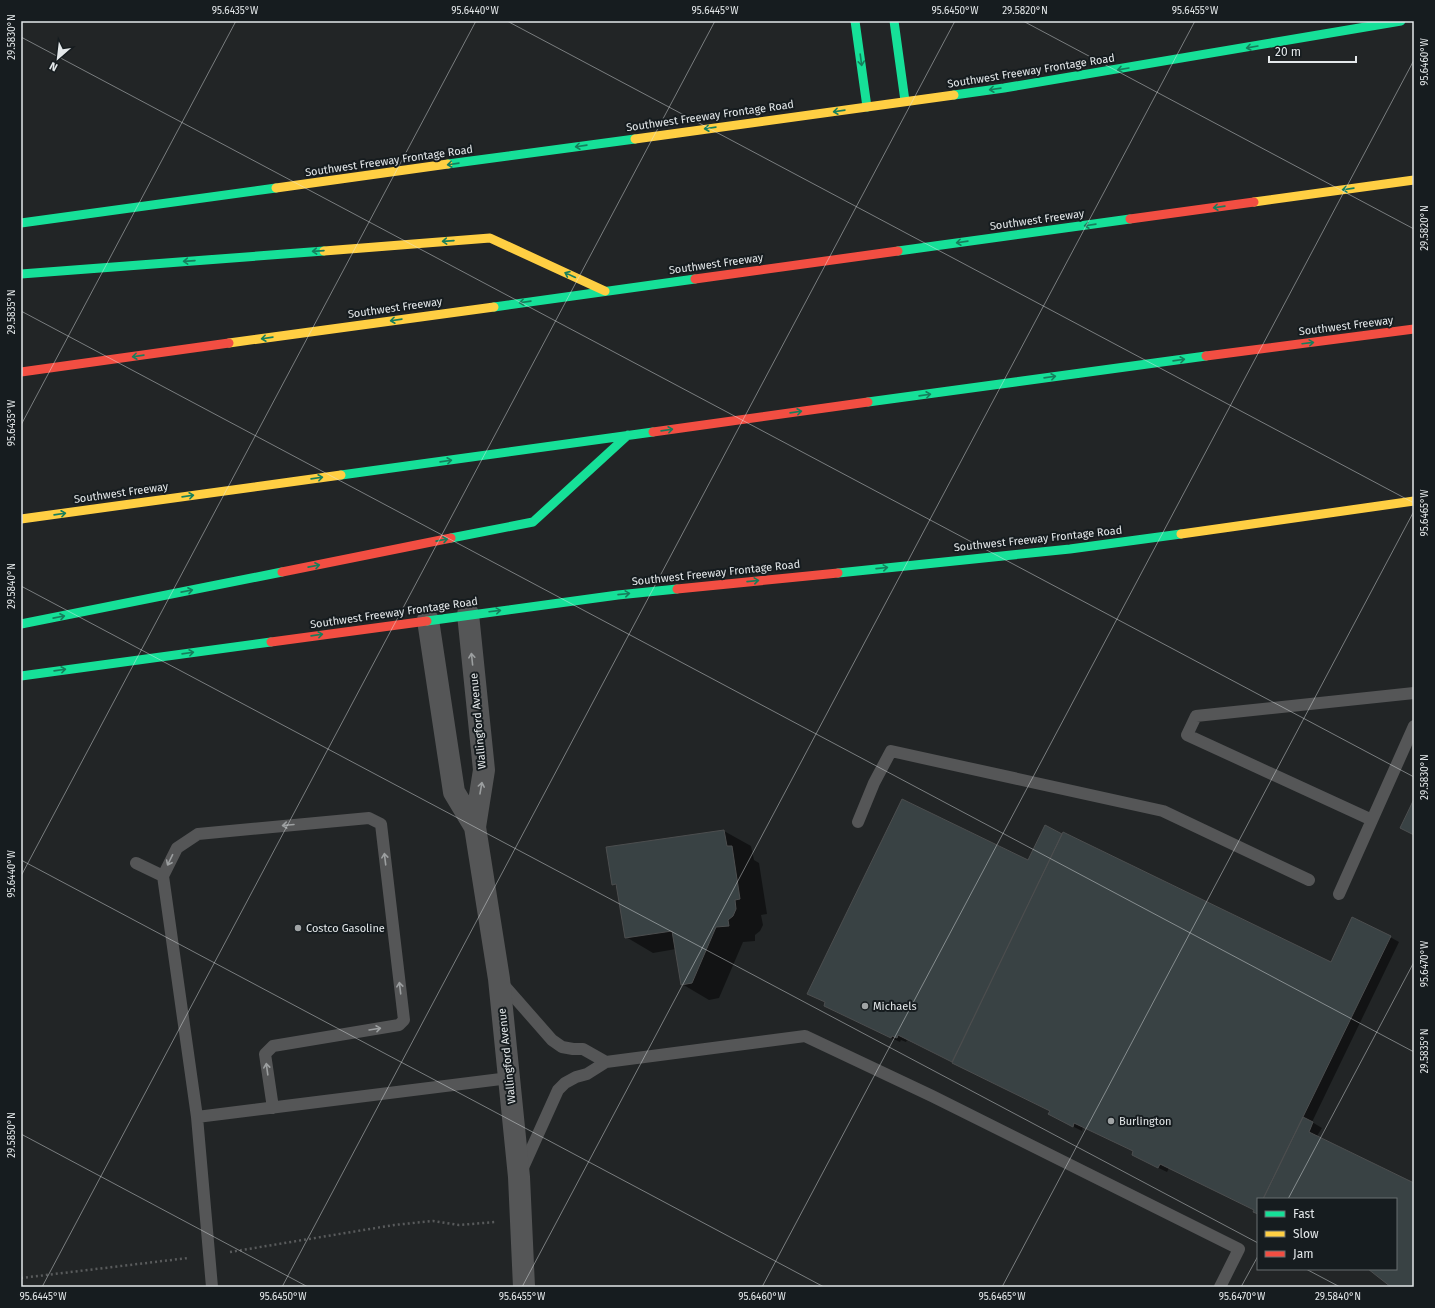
<svg xmlns="http://www.w3.org/2000/svg" width="1435" height="1308" viewBox="0 0 1435 1308" font-family="'Fira Sans',sans-serif">
  <style>
    .shadow { fill: #0007 }
    .building { fill: #394244; stroke: #4c4e4f }
    .lines { fill: none; stroke-linecap: round; stroke-linejoin: round }
    .path { stroke: #595b5c; stroke-width: 2.5; stroke-dasharray: 2 3; stroke-linecap: butt }
    .lane { stroke: #555657; stroke-width: 12 }
    .street { stroke: #555657; stroke-width: 22 }
    .fast { stroke: #16e098; stroke-width: 9 }
    .slow { stroke: #ffcf43; stroke-width: 9 }
    .jam { stroke: #f24e42; stroke-width: 9 }
    .oneway { stroke: #167e5c }
    .oneway2 { stroke: #9c9fa0 }
    .ticks { fill: none; stroke: #e4e8ea; stroke-width: 1; stroke-opacity: 0.45 }
    .poi-dot { fill: #a0a4a5; stroke: #161c1f; stroke-width: 1.5 }
    .labels { text-anchor: middle; dominant-baseline: central; stroke-width: 4; stroke-linejoin: round; paint-order: stroke }
    .street-label { font-size: 11px; fill: #e4e8ea; stroke: #161c1f }
    .poi-label { font-size: 11px; fill: #e4e8ea; stroke: #161c1f; text-anchor: start }
    .neatline { fill: none; stroke: #e4e8ea; stroke-width: 1.5 }
    .ticks-label { font-size: 10px; text-anchor: middle; fill: #e4e8ea }
  </style>
  <rect width="100%" height="100%" fill="#222526"/>
  <path class="shadow" d="M1045,827L1331,963L1390,937L1399,942L1312,1122L1322,1128L1317,1136L1414,1184V1287H1393L1370,1269H1396V1199H1258V1214L1255,1210L1169,1168L1167,1172L1142,1160L1133,1155L1134,1151L1083,1127L1082,1131L1058,1119L1049,1114L1051,1111L907,1040L906,1042L901,1040L900,1042L834,1011L826,1003L817,998L1029,861Z
    M724,831L751,846L754,860L759,863L767,914L761,915L763,925L760,931L755,935V941L743,942L719,998L709,1000L682,984L676,949L653,953L626,937L618,887L613,884L608,848Z"/>
  <path class="building" d="M902,799L1028,860L1045,825L1062,834L952,1062L898,1035L897,1038L892,1036L891,1038L824,1006L825,1002L807,994Z
    M1414,799V835L1400,828Z
    M724,830L727,846H732L740,899L735,900L736,909L733,916L728,920L729,926L716,927L692,983L681,985L672,931L625,938L616,884L612,885L606,847Z
    M1063,832L1331,962L1352,917L1391,936L1263,1199H1258V1214L1253,1212L1254,1210L1160,1164L1158,1168L1132,1155L1133,1151L1074,1123L1073,1127L1048,1114L1050,1111L952,1063Z
    M1303,1117L1313,1122L1309,1132L1414,1183V1287H1391L1368,1269H1396V1199H1263Z"/>
  <g class="lines">
    <path class="path" d="M230,1252L394,1225L433,1221L459,1225L495,1222
      M21,1278L188,1258"/>
    <path class="lane" d="M1372,820L1187,735L1196,716L1414,693
      M858,822L874,783L891,751L1163,811L1309,880
      M136,863L163,876L197,1117L212,1287
      M163,876L177,848L198,834L369,818L381,824L404,1020L399,1025L273,1046L265,1054L273,1108
      M1339,894L1414,726
      M502,983L552,1040L562,1047L573,1049H583L606,1062
      M197,1117L509,1078
      M521,1172L558,1090L565,1083L576,1077L587,1074L606,1062L805,1036L932,1096L1239,1249L1220,1287"/>
    <path class="street" d="M468,614L484,770L475,827L499,979L519,1177L524,1287
      M428,620L454,792L475,827"/>
    <path class="fast" d="M855,21L867,107
      M894,21L905,101
      M954,95L1004,88L1401,21
      M448,164L635,139
      M21,223L276,188
      M898,251L1130,219
      M21,274L324,251
      M494,307L695,279
      M868,402L1206,356
      M341,475L653,432
      M451,538L533,522L628,435
      M838,573L1070,549L1181,534
      M427,621L618,595L677,589
      M21,624L282,572
      M21,676L271,642"/>
    <path class="slow" d="M635,139L954,95
      M276,188L448,164
      M1254,202L1414,180
      M324,251L490,238L605,291
      M229,343L494,307
      M21,519L341,475
      M1181,534L1414,501"/>
    <path class="jam" d="M1130,219L1254,202
      M695,279L898,251
      M1206,356L1414,329
      M21,372L229,343
      M653,432L868,402
      M282,572L451,538
      M677,589L838,573
      M271,642L427,621"/>
  </g>
  <defs><path id="oneway-shaft" d="M-6 0H5M1.5-3L5.5 0L1.5 3" fill="none" stroke-width="1.6" stroke-linecap="round" stroke-linejoin="round"/></defs>
  <g class="oneway">
    <use href="#oneway-shaft" transform="translate(1252 47) rotate(170)"/>
    <use href="#oneway-shaft" transform="translate(861 60) rotate(82)"/>
    <use href="#oneway-shaft" transform="translate(1123 69) rotate(170)"/>
    <use href="#oneway-shaft" transform="translate(995 89) rotate(172)"/>
    <use href="#oneway-shaft" transform="translate(839 111) rotate(172)"/>
    <use href="#oneway-shaft" transform="translate(710 128) rotate(172)"/>
    <use href="#oneway-shaft" transform="translate(581 146) rotate(172)"/>
    <use href="#oneway-shaft" transform="translate(453 164) rotate(172)"/>
    <use href="#oneway-shaft" transform="translate(1348 189) rotate(172)"/>
    <use href="#oneway-shaft" transform="translate(1219 207) rotate(172)"/>
    <use href="#oneway-shaft" transform="translate(1090 225) rotate(172)"/>
    <use href="#oneway-shaft" transform="translate(448 241) rotate(176)"/>
    <use href="#oneway-shaft" transform="translate(962 242) rotate(172)"/>
    <use href="#oneway-shaft" transform="translate(318 251) rotate(176)"/>
    <use href="#oneway-shaft" transform="translate(189 261) rotate(176)"/>
    <use href="#oneway-shaft" transform="translate(570 275) rotate(-155)"/>
    <use href="#oneway-shaft" transform="translate(525 302) rotate(172)"/>
    <use href="#oneway-shaft" transform="translate(396 320) rotate(172)"/>
    <use href="#oneway-shaft" transform="translate(267 338) rotate(172)"/>
    <use href="#oneway-shaft" transform="translate(1308 343) rotate(-7)"/>
    <use href="#oneway-shaft" transform="translate(138 356) rotate(172)"/>
    <use href="#oneway-shaft" transform="translate(1179 360) rotate(-8)"/>
    <use href="#oneway-shaft" transform="translate(1050 377) rotate(-8)"/>
    <use href="#oneway-shaft" transform="translate(925 395) rotate(-8)"/>
    <use href="#oneway-shaft" transform="translate(796 412) rotate(-8)"/>
    <use href="#oneway-shaft" transform="translate(667 430) rotate(-8)"/>
    <use href="#oneway-shaft" transform="translate(446 461) rotate(-8)"/>
    <use href="#oneway-shaft" transform="translate(317 478) rotate(-8)"/>
    <use href="#oneway-shaft" transform="translate(188 496) rotate(-8)"/>
    <use href="#oneway-shaft" transform="translate(60 514) rotate(-8)"/>
    <use href="#oneway-shaft" transform="translate(442 540) rotate(-11)"/>
    <use href="#oneway-shaft" transform="translate(314 566) rotate(-11)"/>
    <use href="#oneway-shaft" transform="translate(882 568) rotate(-6)"/>
    <use href="#oneway-shaft" transform="translate(753 581) rotate(-6)"/>
    <use href="#oneway-shaft" transform="translate(187 591) rotate(-11)"/>
    <use href="#oneway-shaft" transform="translate(624 594) rotate(-6)"/>
    <use href="#oneway-shaft" transform="translate(495 611) rotate(-7)"/>
    <use href="#oneway-shaft" transform="translate(59 617) rotate(-11)"/>
    <use href="#oneway-shaft" transform="translate(317 635) rotate(-8)"/>
    <use href="#oneway-shaft" transform="translate(188 653) rotate(-8)"/>
    <use href="#oneway-shaft" transform="translate(60 670) rotate(-8)"/>
  </g>
  <g class="oneway2">
    <use href="#oneway-shaft" transform="translate(472 659) rotate(-96)"/>
    <use href="#oneway-shaft" transform="translate(481 788) rotate(-80)"/>
    <use href="#oneway-shaft" transform="translate(288 825) rotate(175)"/>
    <use href="#oneway-shaft" transform="translate(385 859) rotate(-97)"/>
    <use href="#oneway-shaft" transform="translate(170 860) rotate(116)"/>
    <use href="#oneway-shaft" transform="translate(400 988) rotate(-97)"/>
    <use href="#oneway-shaft" transform="translate(375 1029) rotate(-9)"/>
    <use href="#oneway-shaft" transform="translate(267 1069) rotate(-98)"/>
  </g>
  <path class="ticks" d="M507,21L1414,503M1023,21L1414,229M21,37L1414,777M21,311L1414,1052M21,425L236,21M21,586L1258,1243M21,860L824,1287M21,876L476,21M21,1134L308,1287M1288,1199L1414,962M1306,1269L1340,1287M42,1287L715,21M282,1287L955,21M522,1287L1195,21M762,1287L1414,60M1002,1287L1414,511M1241,1287L1258,1256"/>
  <g class="poi-dot">
    <circle cx="298" cy="928" r="4"/>
    <circle cx="865" cy="1006" r="4"/>
    <circle cx="1111" cy="1121" r="4"/>
  </g>
  <g class="labels">
    <g class="street-label">
      <text transform="translate(1031 71) rotate(-9)">Southwest Freeway Frontage Road</text>
      <text transform="translate(710 116) rotate(-8)">Southwest Freeway Frontage Road</text>
      <text transform="translate(389 161) rotate(-8)">Southwest Freeway Frontage Road</text>
      <text transform="translate(1037 220) rotate(-8)">Southwest Freeway</text>
      <text transform="translate(716 264) rotate(-8)">Southwest Freeway</text>
      <text transform="translate(395 308) rotate(-8)">Southwest Freeway</text>
      <text transform="translate(1346 326) rotate(-7)">Southwest Freeway</text>
      <text transform="translate(121 493) rotate(-8)">Southwest Freeway</text>
      <text transform="translate(1038 539) rotate(-6)">Southwest Freeway Frontage Road</text>
      <text transform="translate(716 573) rotate(-6)">Southwest Freeway Frontage Road</text>
      <text transform="translate(394 613) rotate(-8)">Southwest Freeway Frontage Road</text>
      <text transform="translate(478 721) rotate(-95)">Wallingford Avenue</text>
      <text transform="translate(507 1056) rotate(-96)">Wallingford Avenue</text>
    </g>
    <g class="poi-label">
      <text x="306" y="928">Costco Gasoline</text>
      <text x="873" y="1006">Michaels</text>
      <text x="1119" y="1121">Burlington</text>
    </g>
  </g>
  <rect width="1435" height="1308" fill="none" stroke="#161c1f" stroke-width="44"/>
  <rect x="1257" y="1198" width="140" height="72" fill="#161c1f" stroke="#686e70"/>
  <rect x="1265" y="1211" width="20" height="6" fill="#16e098" stroke="#686e70"/>
  <text x="1293" y="1218" font-size="12" fill="#e4e8ea">Fast</text>
  <rect x="1265" y="1231" width="20" height="6" fill="#ffcf43" stroke="#686e70"/>
  <text x="1293" y="1238" font-size="12" fill="#e4e8ea">Slow</text>
  <rect x="1265" y="1251" width="20" height="6" fill="#f24e42" stroke="#686e70"/>
  <text x="1293" y="1258" font-size="12" fill="#e4e8ea">Jam</text>
  <g transform="translate(58 58) rotate(208)" stroke="#161c1f" stroke-width="3" paint-order="stroke">
  <path d="M0-3L7 15L0 10L-7 15Z" fill="#e4e8ea"/>
  <text y="-6" font-size="11" font-weight="bold" text-anchor="middle" fill="#e4e8ea">N</text>
  </g>
  <path d="M1269 56v6h87v-6" fill="none" stroke="#e4e8ea" stroke-width="2"/>
  <text x="1275" y="56" font-size="12" fill="#e4e8ea" stroke="#161c1f" stroke-width="3" paint-order="stroke">20 m</text>
  <rect x="22" y="22" width="1391" height="1264" class="neatline"/>
  <g class="ticks-label">
    <text x="235" y="14">95.6435°W</text>
    <text x="475" y="14">95.6440°W</text>
    <text x="715" y="14">95.6445°W</text>
    <text x="955" y="14">95.6450°W</text>
    <text x="1025" y="14">29.5820°N</text>
    <text x="1195" y="14">95.6455°W</text>
    <text transform="translate(11 37) rotate(-90)" y="4">29.5830°N</text>
    <text transform="translate(1424 62) rotate(-90)" y="4">95.6460°W</text>
    <text transform="translate(1424 228) rotate(-90)" y="4">29.5820°N</text>
    <text transform="translate(11 312) rotate(-90)" y="4">29.5835°N</text>
    <text transform="translate(11 423) rotate(-90)" y="4">95.6435°W</text>
    <text transform="translate(1424 513) rotate(-90)" y="4">95.6465°W</text>
    <text transform="translate(11 586) rotate(-90)" y="4">29.5840°N</text>
    <text transform="translate(1424 777) rotate(-90)" y="4">29.5830°N</text>
    <text transform="translate(11 874) rotate(-90)" y="4">95.6440°W</text>
    <text transform="translate(1424 964) rotate(-90)" y="4">95.6470°W</text>
    <text transform="translate(1424 1051) rotate(-90)" y="4">29.5835°N</text>
    <text transform="translate(11 1135) rotate(-90)" y="4">29.5850°N</text>
    <text x="43" y="1300">95.6445°W</text>
    <text x="283" y="1300">95.6450°W</text>
    <text x="522" y="1300">95.6455°W</text>
    <text x="762" y="1300">95.6460°W</text>
    <text x="1002" y="1300">95.6465°W</text>
    <text x="1242" y="1300">95.6470°W</text>
    <text x="1338" y="1300">29.5840°N</text>
  </g>
</svg>
